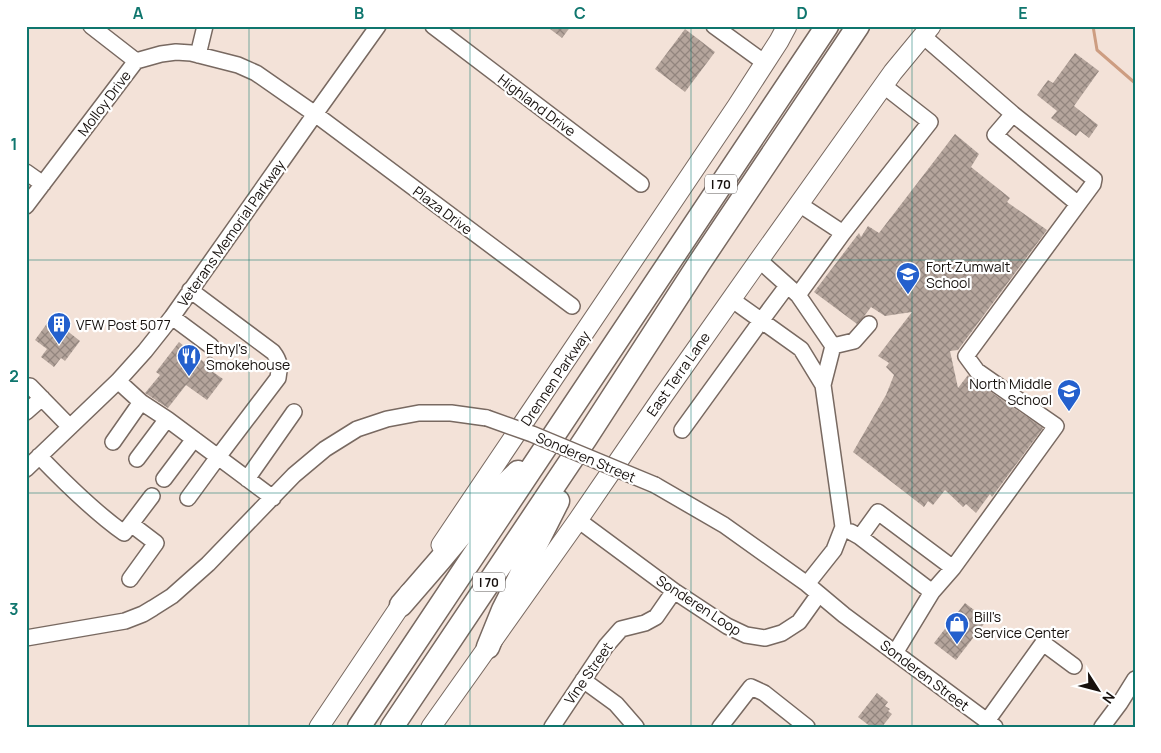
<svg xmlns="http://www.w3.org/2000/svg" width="1161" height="753" viewBox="0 0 1161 753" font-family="Manrope,sans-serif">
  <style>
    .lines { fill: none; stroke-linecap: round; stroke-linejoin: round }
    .stream { stroke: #cd9d81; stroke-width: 3 }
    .building { fill: url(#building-cross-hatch) }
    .minor-casing { stroke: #786961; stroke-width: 18 }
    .major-casing { stroke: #786961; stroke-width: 21 }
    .highway-casing { stroke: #786961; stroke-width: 25 }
    .minor { stroke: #fff; stroke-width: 15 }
    .major { stroke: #fff; stroke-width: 19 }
    .highway { stroke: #fff; stroke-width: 22 }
    .minor-bridge-casing { stroke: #786961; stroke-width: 18; stroke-linecap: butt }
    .minor-bridge { stroke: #fff; stroke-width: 15 }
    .grid { fill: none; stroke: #0f766e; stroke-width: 1; stroke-opacity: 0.55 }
    .labels { text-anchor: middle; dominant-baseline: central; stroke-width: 4.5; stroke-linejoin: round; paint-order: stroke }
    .shield { fill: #fff; stroke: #5d5856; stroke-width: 1 }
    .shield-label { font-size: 12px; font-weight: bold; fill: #17110e }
    .street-label { font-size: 14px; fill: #17110e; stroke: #fff }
    .poi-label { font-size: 14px; fill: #17110e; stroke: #fff; text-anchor: start }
    .neatline { fill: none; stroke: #0f766e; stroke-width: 2 }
    .grid-label { font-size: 16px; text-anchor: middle; font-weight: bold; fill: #0f766e }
  </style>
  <defs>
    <pattern id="building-cross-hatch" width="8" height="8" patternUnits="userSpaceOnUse" patternTransform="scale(1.25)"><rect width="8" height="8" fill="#b5a59c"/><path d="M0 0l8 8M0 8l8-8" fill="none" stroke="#92857e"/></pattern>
  </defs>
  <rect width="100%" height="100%" fill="#f3e2d8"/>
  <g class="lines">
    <path class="stream" d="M1093,26L1097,50L1135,83"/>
  </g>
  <path class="building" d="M546,26H571L562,38Z
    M685,29L715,52L685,92L655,69Z
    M1075,53L1099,71L1074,106L1098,125L1089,138L1080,131L1076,136L1051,118L1057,111L1037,95L1048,80L1053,83Z
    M955,134L979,154L971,167L1010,198L1007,202L1047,230L958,350L950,351L958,388L968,375L972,379L1043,428L992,497L990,494L976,513L966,504L963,507L945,490L933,505L928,501L924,507L853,452L886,395L894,375L886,367L889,363L878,356L912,312L885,316L871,307L865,315L857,324L814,292L859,233L861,237L868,226L879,233Z
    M51,318L80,341L65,361L61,358L54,367L41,357L47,349L35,340Z
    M179,342L204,362L209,355L220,363L213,372L223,379L207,400L186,385L168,408L145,393L160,375L156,372Z
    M965,603L987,620L956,660L934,643Z
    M877,693L888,702L885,706L890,709L888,711L892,714L882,727H871L858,717Z"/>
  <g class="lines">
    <g class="minor-casing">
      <path id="minor" d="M91,26L136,61
        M433,26L641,184
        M714,26L765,63
        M198,55L205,26
        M1013,114L995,135L1078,204
        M26,172L43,184
        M799,204L843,233
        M26,206L136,61L161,54L176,52L191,53L238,65L256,73L315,114L572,306
        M759,260L798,295L833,346L823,385
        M798,295L843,233L930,122L884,86
        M731,299L801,349L823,385L843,527L834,550L807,584
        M172,317L211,346
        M833,346L854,341L869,324
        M118,381L141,402L167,419L218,457L278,378C280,366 280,361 273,352L190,290
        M26,386H30L70,427
        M26,412L42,398
        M682,430L761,321L787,286
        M113,442L141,402
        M39,456C65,483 93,511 124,533L152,496
        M137,459L167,419
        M26,469L118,381L145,351L172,317L315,114L378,26
        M164,479L194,439
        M247,479L294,412
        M655,485L724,525L807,584L844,615L995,727
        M188,498L218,457L273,498
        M578,520L674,591L727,626L746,635L765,638L782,633L799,622L819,594
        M851,532L860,537L932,592
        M860,537L878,512L953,568
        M130,579L156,543L131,524
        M26,638L125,621L143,614L153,608L172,596L208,564L294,475L325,449L357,429L387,419L419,413H451L487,418
        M895,653L932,592L953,568L1056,426L977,371L966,356L1093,184L1094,179L1013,114L923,36
        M583,680L616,704L636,727
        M987,721L1043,643L1074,666
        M552,727L606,646L621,629L645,623L656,617L674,591
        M720,727L751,687L764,693L807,727
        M1102,727L1120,703L1135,679"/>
    </g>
    <g class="major-casing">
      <path id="major" d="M441,545L737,106L779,41L787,26
        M319,727L409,593
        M431,727L578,520L663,396L759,260L893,72L931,26"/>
    </g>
    <g class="highway-casing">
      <path id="highway" d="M401,605L440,560L495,494L518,472
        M488,647L503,610L558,501
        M359,727L827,26
        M392,727L586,438L700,262L858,26"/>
    </g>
    <use href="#minor" class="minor"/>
    <use href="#major" class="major"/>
    <use href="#highway" class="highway"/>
    <g class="minor-bridge-casing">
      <path id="minor-bridge" d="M487,418L532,434L655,485"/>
    </g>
    <use href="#minor-bridge" class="minor-bridge"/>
  </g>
  <path class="grid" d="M249,26V727M470,26V727M691,26V727M912,26V727M26,260H1135M26,493H1135"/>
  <defs>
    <g id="school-pin" transform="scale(1.25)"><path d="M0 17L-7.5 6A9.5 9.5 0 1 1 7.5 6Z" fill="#2460cd" stroke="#fff"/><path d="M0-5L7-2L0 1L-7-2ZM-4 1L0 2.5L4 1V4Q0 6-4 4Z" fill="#fff"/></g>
    <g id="building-pin" transform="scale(1.25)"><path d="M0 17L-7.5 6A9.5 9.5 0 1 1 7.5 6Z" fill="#2460cd" stroke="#fff"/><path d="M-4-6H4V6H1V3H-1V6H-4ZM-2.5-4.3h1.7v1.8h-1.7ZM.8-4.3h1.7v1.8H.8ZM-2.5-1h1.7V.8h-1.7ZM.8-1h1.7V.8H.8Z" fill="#fff"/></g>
    <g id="restaurant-pin" transform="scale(1.25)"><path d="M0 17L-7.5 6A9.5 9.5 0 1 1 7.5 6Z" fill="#2460cd" stroke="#fff"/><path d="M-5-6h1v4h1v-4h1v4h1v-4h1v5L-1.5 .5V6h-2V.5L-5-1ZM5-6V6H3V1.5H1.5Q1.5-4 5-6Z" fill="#fff"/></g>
    <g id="shop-pin" transform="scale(1.25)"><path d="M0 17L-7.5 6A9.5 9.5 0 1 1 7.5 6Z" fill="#2460cd" stroke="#fff"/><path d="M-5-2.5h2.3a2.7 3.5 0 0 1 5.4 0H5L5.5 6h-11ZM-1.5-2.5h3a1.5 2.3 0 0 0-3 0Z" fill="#fff"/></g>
  </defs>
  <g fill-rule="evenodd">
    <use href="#school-pin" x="908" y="274"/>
    <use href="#building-pin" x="59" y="324"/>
    <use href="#restaurant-pin" x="189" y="356"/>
    <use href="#school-pin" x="1069" y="391"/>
    <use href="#shop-pin" x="957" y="624"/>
  </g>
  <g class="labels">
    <g class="shield">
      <rect x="705" y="174.5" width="32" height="19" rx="4"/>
      <rect x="473" y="572.5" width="32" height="19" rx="4"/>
    </g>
    <g class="shield-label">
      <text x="721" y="184">I 70</text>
      <text x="489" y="582">I 70</text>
    </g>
    <g class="street-label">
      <text transform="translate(104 103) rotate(-53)">Molloy Drive</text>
      <text transform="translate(537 105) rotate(37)">Highland Drive</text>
      <text transform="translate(443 210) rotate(37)">Plaza Drive</text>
      <text transform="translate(231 233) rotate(-55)">Veterans Memorial Parkway</text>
      <text transform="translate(678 374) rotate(-55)">East Terra Lane</text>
      <text transform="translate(555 378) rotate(-56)">Drennen Parkway</text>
      <text transform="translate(586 457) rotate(23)">Sonderen Street</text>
      <text transform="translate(699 605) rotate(33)">Sonderen Loop</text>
      <text transform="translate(588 673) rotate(-55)">Vine Street</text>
      <text transform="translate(925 675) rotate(37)">Sonderen Street</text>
    </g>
    <g class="poi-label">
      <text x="926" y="266">Fort Zumwalt<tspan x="926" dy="16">School</tspan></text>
      <text x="76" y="324">VFW Post 5077</text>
      <text x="206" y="348">Ethyl's<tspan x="206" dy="16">Smokehouse</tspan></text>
      <text x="1052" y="383" text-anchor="end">North Middle<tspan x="1052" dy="16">School</tspan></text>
      <text x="974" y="616">Bill's<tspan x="974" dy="16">Service Center</tspan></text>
    </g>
  </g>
  <rect width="1161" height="753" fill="none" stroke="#ffffff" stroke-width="55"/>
  <g transform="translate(1098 690) rotate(126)" stroke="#ffffff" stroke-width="4" paint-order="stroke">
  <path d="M0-4L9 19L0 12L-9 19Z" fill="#17110e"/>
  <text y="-8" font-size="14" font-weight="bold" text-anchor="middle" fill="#17110e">N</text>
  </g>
  <rect x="28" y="28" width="1106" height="698" class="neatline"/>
  <g class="grid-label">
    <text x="138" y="19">A</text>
    <text x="359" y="19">B</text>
    <text x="580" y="19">C</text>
    <text x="802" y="19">D</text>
    <text x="1023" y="19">E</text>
    <text x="14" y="150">1</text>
    <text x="14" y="382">2</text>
    <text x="14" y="615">3</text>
  </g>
</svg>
